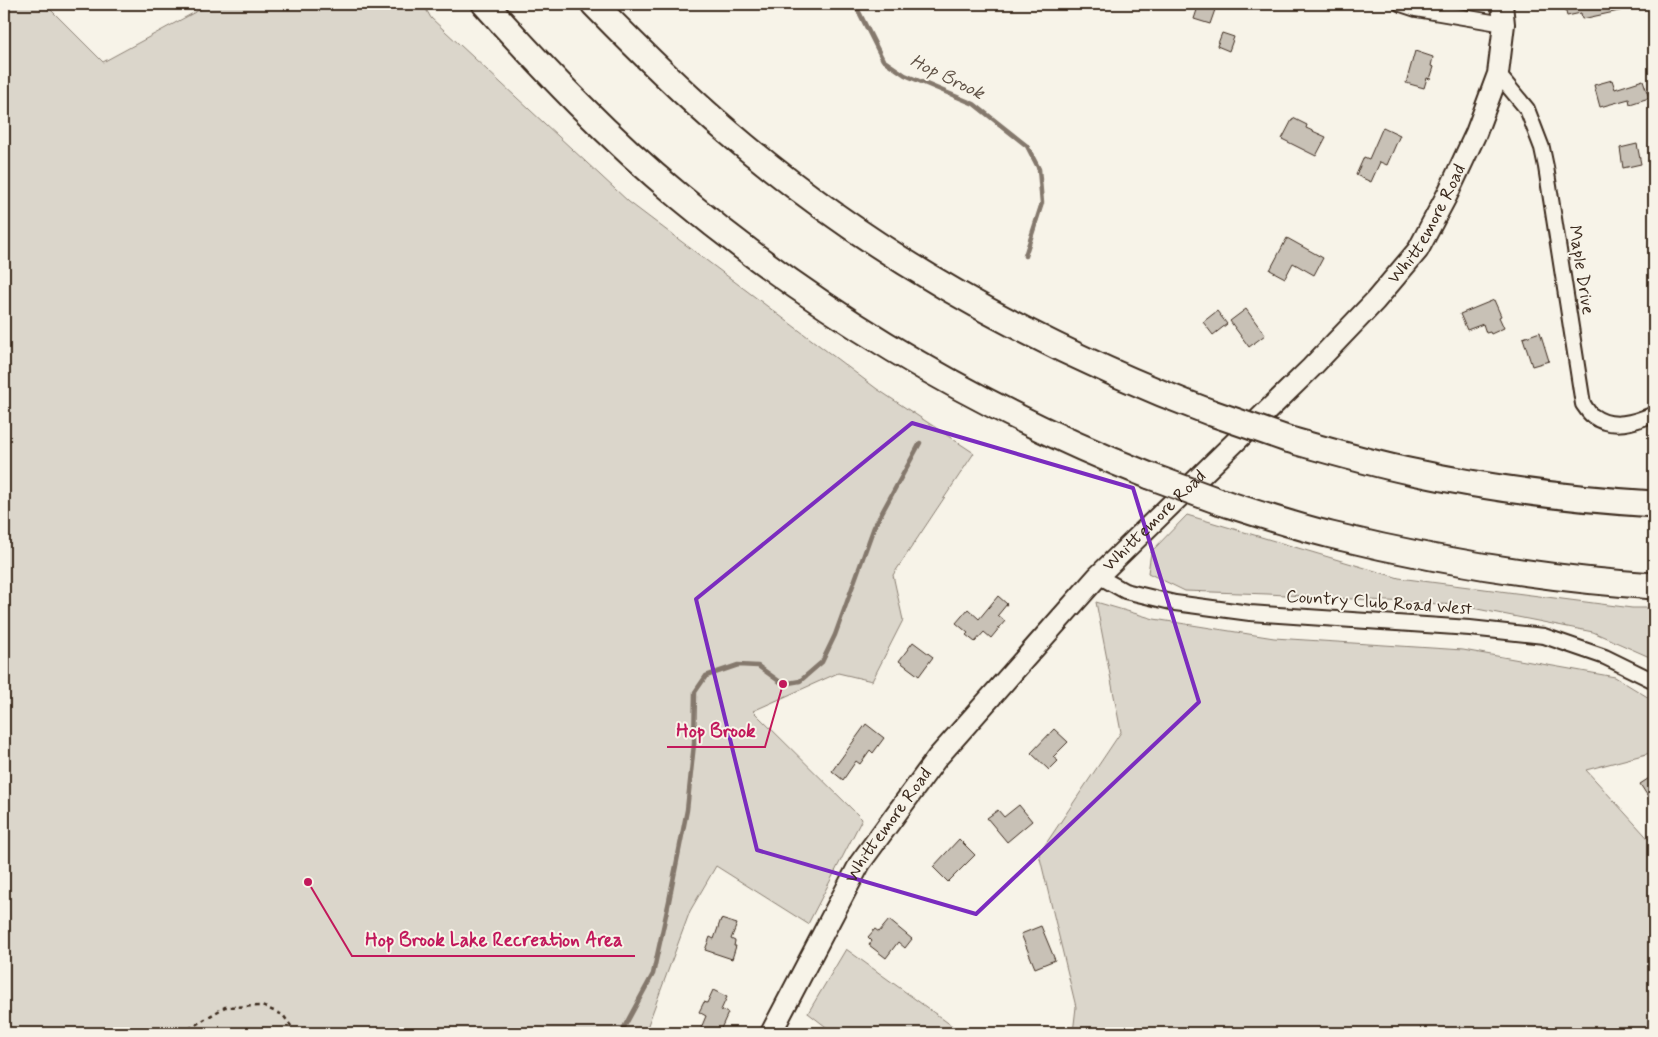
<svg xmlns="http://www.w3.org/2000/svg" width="1658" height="1037" viewBox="0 0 1658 1037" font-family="Mynerve,sans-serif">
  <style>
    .green { fill: #dbd6cb; stroke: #8b8074 }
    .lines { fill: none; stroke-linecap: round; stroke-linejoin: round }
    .stream { stroke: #84786c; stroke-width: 4.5 }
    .building { fill: #c8c1b6; stroke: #3b2a1e }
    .street-casing { stroke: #3b2a1e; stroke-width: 18 }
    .secondary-casing { stroke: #3b2a1e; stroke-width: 24 }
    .highway-casing { stroke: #3b2a1e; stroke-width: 29 }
    .path { stroke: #3b2a1e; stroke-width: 2.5; stroke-dasharray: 4 4; stroke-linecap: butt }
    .street { stroke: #f7f3e8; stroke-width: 14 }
    .secondary { stroke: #f7f3e8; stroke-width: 20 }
    .highway { stroke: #f7f3e8; stroke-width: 25 }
    .highway-bridge-casing { stroke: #3b2a1e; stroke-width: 29; stroke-linecap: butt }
    .highway-bridge { stroke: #f7f3e8; stroke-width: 25 }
    .marked { fill: none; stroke: #7b2cbf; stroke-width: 4; stroke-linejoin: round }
    .labels { text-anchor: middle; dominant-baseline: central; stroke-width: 4; stroke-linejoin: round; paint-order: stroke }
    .street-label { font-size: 18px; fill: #3b2a1e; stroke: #f7f3e8 }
    .water-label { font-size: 19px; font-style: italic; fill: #5f5145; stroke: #f7f3e8 }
    .leader { fill: none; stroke: #c2185b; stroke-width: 2 }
    .callout-dot { fill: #c2185b; stroke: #f7f3e8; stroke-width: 2 }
    .callout-label { font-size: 19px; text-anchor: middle; font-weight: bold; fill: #c2185b; stroke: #f7f3e8; stroke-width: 4; stroke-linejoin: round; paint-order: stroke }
  </style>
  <rect width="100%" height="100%" fill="#f7f3e8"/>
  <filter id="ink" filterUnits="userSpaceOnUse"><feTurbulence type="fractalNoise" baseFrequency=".02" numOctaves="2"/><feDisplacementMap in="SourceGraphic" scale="10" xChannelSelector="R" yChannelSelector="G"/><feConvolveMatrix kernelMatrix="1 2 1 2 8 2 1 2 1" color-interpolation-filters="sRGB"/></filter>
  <g filter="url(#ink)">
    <path class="green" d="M4,4H45L103,62L210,4H423L431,18L629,202L877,389L974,453L893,575L903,620L872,681L838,673L753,711L862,819L808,924L716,866L690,911L645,1033H4Z
      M1187,515L1399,578L1632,608H1654V659L1593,632L1457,605L1268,594L1185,591L1148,573L1151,552Z
      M1096,602L1154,619L1274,638L1463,650L1615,677L1654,701V752L1586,770L1654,845V1033H1073L1076,1007L1039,854L1121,732Z
      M846,949L962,1033H834L808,1013Z"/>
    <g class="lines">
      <path class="stream" d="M855,4L883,60L905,75L974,104L1027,146L1039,169L1042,203L1025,256
        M621,1033L653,974L669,901L687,810L694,744L695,692L706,676L738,665L758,666L783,684L800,681L822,662L835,635L874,527L920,443"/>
    </g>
    <path class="building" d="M1199,4H1217L1210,24L1194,19Z
      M1564,4H1628V9L1582,19L1581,13L1567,16Z
      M1222,33L1234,37L1229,51L1217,46Z
      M1415,51L1433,57L1431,66L1434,67L1430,79L1427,78L1424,88L1406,83Z
      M1612,80L1615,89L1643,80L1649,98L1630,104L1629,99L1600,107L1594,85Z
      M1293,118L1307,125L1306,128L1326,137L1316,156L1282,139Z
      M1383,127L1400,135L1387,165L1380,162L1371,182L1356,175L1364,157L1369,159Z
      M1637,144L1641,164L1623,168L1620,148Z
      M1287,238L1323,258L1314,275L1293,263L1285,278L1270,270Z
      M1494,300L1501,316L1499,317L1504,328L1491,334L1490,332L1486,333L1483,324L1467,330L1460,314Z
      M1246,309L1265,335L1249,347L1230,321Z
      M1217,311L1227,324L1213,335L1203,322Z
      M1540,332L1549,361L1532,366L1523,338Z
      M998,596L1007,604L998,615L1005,621L991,638L984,632L975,642L966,635L968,633L956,623L968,609L979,619Z
      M913,642L933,657L919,676L899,661Z
      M866,724L884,738L873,753L870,750L860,764L856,761L843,780L832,771Z
      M1054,729L1068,742L1053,757L1058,761L1049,770L1031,753Z
      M1654,775V806L1640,784Z
      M1019,805L1032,821L1007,842L987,818L998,810L1004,817Z
      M959,839L975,855L948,882L933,867Z
      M721,919L737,924L731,939L735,941L734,946H736L732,959L705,950L710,937L714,939Z
      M889,920L912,939L905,948L898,942L886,958L869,945L872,941L868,937L875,929L879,932Z
      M1041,926L1055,960L1035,968L1021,934Z
      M713,990L727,997L721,1010L728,1013L719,1033H713L701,1028L706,1016L699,1012L704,1002L707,1003Z"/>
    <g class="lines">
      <g class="street-casing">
        <path id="street" d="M1401,4L1416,9L1504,24
          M1498,74L1527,109L1542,148L1546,167L1583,404C1586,408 1589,414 1593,416C1612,430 1635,422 1654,414
          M1098,576L1125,591L1175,603L1250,613L1470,628L1544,636L1605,657L1654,681"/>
      </g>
      <g class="secondary-casing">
        <g id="secondary">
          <path id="s1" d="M771,1033L860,863L937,758L1098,576L1311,368L1375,301L1418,250L1447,195L1476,133L1498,74L1504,24L1502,4"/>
        </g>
      </g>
      <g class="highway-casing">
        <path id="highway" d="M485,4C546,72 609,138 679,196C820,314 978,408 1150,476
          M594,4C637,48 681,92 728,132C870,254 1037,347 1212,413
          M1287,439C1329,451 1370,463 1413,472C1492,489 1573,499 1654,504
          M1221,502C1258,514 1294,526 1331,535C1437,561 1545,579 1654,586"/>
      </g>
      <path class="path" d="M182,1033L225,1007L262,1006L283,1015L296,1033"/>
      <use href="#street" class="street"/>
      <use href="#secondary" class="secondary"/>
      <use href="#highway" class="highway"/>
      <g class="highway-bridge-casing">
        <path id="highway-bridge" d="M1212,413L1287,439
          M1150,476L1221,502"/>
      </g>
      <use href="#highway-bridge" class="highway-bridge"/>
    </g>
  </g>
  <path class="marked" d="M912,423L1133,488L1199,702L976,914L757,850L696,599Z"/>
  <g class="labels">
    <g class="street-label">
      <text stroke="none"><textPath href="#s1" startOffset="1049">Whittemore Road</textPath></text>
      <text transform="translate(1581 270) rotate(81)">Maple Drive</text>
      <text stroke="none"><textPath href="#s1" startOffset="644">Whittemore Road</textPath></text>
      <text transform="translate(1379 603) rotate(4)">Country Club Road West</text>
      <text stroke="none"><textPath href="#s1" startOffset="239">Whittemore Road</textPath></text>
    </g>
    <g class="water-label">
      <text transform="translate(947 77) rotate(26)">Hop Brook</text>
    </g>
  </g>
  <path class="leader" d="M783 684L765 747H667M308 882L352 956H635"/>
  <g class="callout-dot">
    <circle cx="783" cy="684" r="5"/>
    <circle cx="308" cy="882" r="5"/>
  </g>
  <g class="callout-label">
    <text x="716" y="737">Hop Brook</text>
    <text x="494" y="946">Hop Brook Lake Recreation Area</text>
  </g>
  <rect width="1658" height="1037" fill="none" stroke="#f7f3e8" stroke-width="20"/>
  <rect x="10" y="10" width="1638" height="1017" fill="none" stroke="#3b2a1e" stroke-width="2" filter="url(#ink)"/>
</svg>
